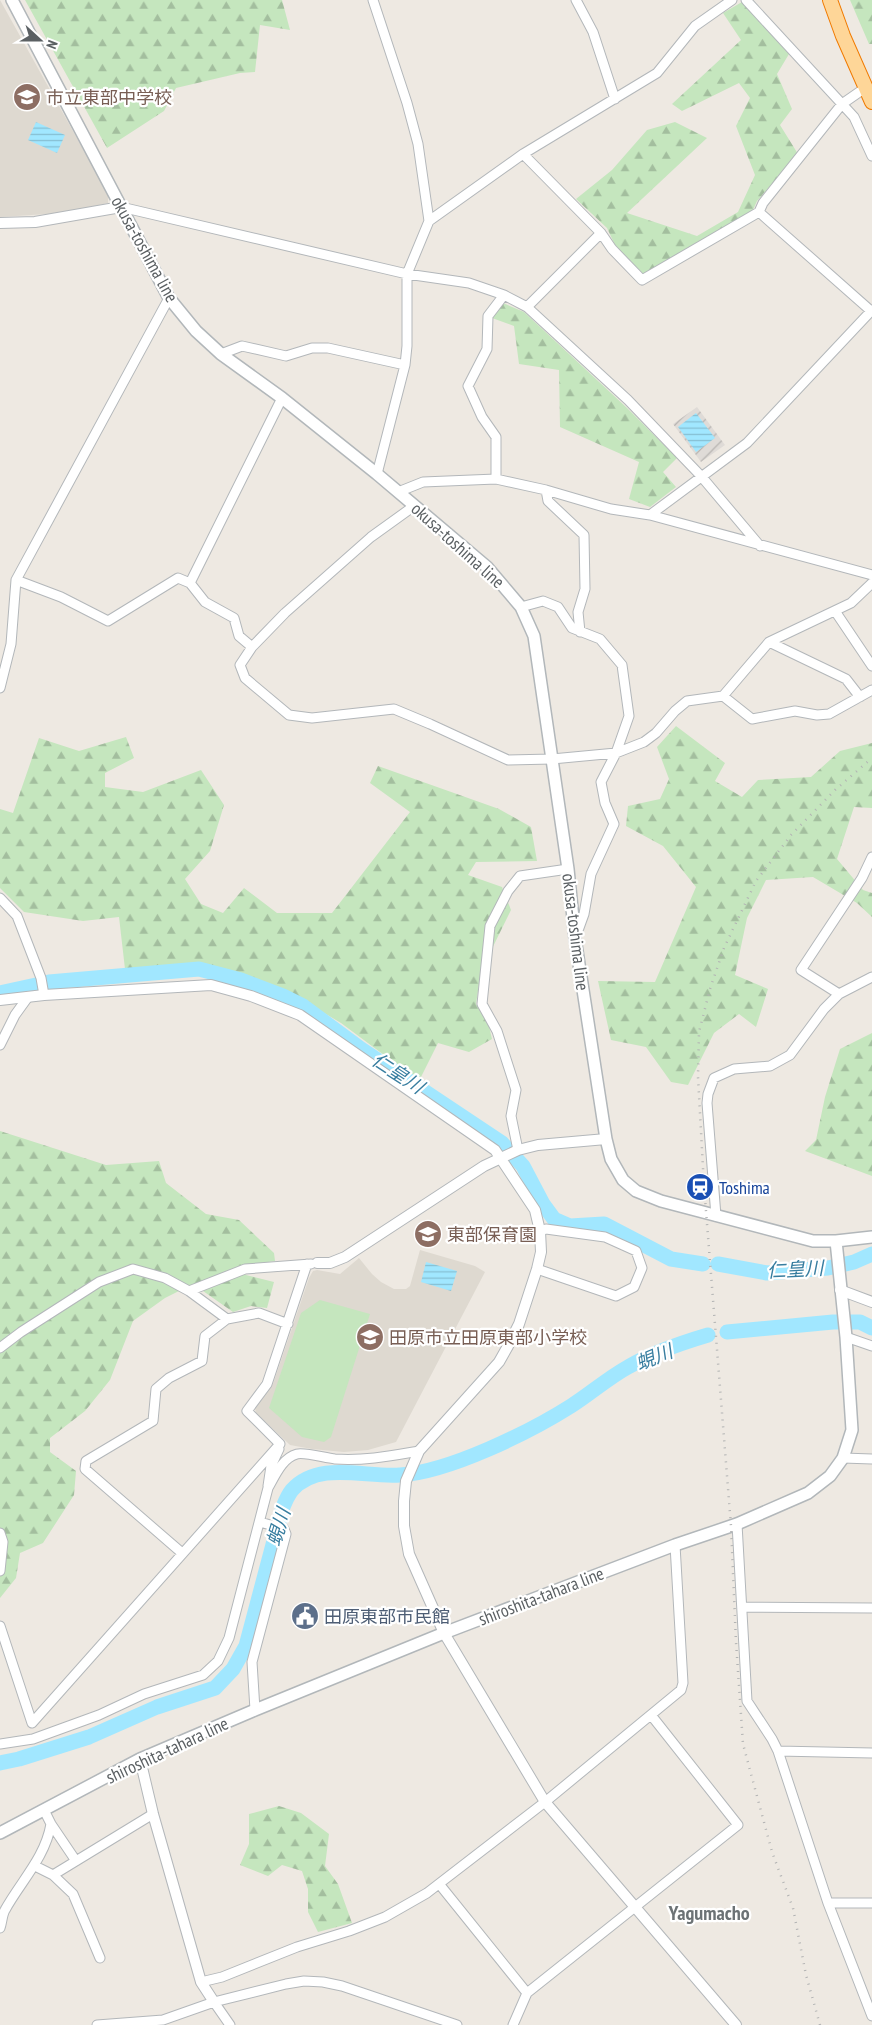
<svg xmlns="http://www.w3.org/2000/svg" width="872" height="2025" viewBox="0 0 872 2025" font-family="'PT Sans Narrow','Noto Sans JP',sans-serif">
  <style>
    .industrial { fill: url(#industrial-furrows) }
    .education { fill: #ded9d0 }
    .grass { fill: #c5e6be }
    .forest { fill: url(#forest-firs) }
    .water { fill: url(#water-rules) }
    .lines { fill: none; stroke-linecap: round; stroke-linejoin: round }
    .river { stroke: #a1e7ff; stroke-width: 15 }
    .minor-casing { stroke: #b3b7ba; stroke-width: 11 }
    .tertiary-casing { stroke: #b3b7ba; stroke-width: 12 }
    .secondary-casing { stroke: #b2b7ba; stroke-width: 14 }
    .trunk-casing { stroke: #f07a00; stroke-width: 16 }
    .minor { stroke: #fff; stroke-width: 9 }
    .tertiary { stroke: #fff; stroke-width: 10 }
    .secondary { stroke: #fff; stroke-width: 11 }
    .trunk { stroke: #fed698; stroke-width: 14 }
    .rail { stroke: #b2b3b3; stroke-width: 2.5; stroke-dasharray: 1 6; stroke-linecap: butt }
    .labels { text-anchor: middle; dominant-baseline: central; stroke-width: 4.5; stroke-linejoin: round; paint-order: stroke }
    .education-label { font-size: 18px; fill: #785e54; stroke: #fff; text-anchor: start }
    .street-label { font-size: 18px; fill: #5b6063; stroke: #fff }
    .transit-label { font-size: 18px; fill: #164399; stroke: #fff; text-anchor: start }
    .service-label { font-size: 18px; fill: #4e5e75; stroke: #fff; text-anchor: start }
    .water-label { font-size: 19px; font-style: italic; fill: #387ea0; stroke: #fff }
    .quarter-label { font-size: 20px; font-weight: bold; fill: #6c7275; stroke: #fff }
  </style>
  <defs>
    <pattern id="industrial-furrows" width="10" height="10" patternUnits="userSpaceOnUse" patternTransform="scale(1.25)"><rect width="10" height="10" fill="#dfdbd7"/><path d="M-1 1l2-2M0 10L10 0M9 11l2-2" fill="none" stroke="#b8b5b2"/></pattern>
    <pattern id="forest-firs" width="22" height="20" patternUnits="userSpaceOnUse" patternTransform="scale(1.25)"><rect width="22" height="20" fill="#c5e6be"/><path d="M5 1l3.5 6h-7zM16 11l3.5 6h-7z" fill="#a3be9e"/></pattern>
    <pattern id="water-rules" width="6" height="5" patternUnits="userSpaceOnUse" patternTransform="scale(1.25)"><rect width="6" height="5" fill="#a1e7ff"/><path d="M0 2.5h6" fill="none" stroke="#86bfd2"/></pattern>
  </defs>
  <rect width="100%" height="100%" fill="#eee9e2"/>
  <path class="industrial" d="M697,407L725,445L701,462L673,424Z"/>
  <path class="education" d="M0,0L108,194V203L63,213L0,217Z
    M420,1250L475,1266L485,1272L396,1442L368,1450L344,1452L312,1449L290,1445L256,1413L255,1408L273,1384L309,1278L313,1271L317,1270L340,1274L359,1258L372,1274L381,1282L394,1289H406L410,1286Z"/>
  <path class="grass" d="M320,1300L370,1314L331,1437L324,1442L302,1437L269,1408L301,1313Z"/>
  <path class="forest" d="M25,0H282L290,30L260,25L255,72L240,73L176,88L164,111L107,148Z
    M850,0H872V44H869Z
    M742,2L789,54L777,74L792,109L780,125L798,154L757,201L753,210L643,274L615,245L607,228L576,199L612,170L647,130L675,122L707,138L627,213L697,236L738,212L755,175L736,126L750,98L739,83L682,111L672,104L741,40L723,13Z
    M503,303L524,312L626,407L677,458L663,472L676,487L650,507L629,499L639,462L560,427L559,370L519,364L514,326L492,318Z
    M676,726L725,763L715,781L742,797L758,780L811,777L840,751L872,743V808L854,807L837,859L863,890L872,893V917L857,903L813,877L766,880L747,918L735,975L768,989L756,1027L739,1014L714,1033L688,1085L671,1082L646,1047L611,1040L598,981L655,982L696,887L663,846L626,826L628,806L660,799L669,779L657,747Z
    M126,737L134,758L105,773V787L143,792L201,770L224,805L210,851L185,879L201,904L223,913L244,888L277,913H332L410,812L370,783L378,766L499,809L531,827L537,861L476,862L468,875L502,887L511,910L481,971L476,1004L488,1022L492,1039L469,1052L438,1043L419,1081L341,1023L287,991L200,964L125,969L119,917L83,921L24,912L0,888V809L13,813L39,738L79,751Z
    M872,1033V1176L805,1151L816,1140L825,1097L840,1049Z
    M0,1131L106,1165L159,1161L166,1183L206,1214L239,1220L274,1253L275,1261L239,1266L246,1275L274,1282L267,1308L251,1306L233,1312L193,1284L165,1298L133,1321L110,1380L85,1411L50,1438V1452L76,1471L74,1495L43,1543L20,1553L16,1578L0,1598Z
    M279,1806L301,1813L329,1834L325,1866L338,1884L352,1923L318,1932L308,1912V1889L302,1871L282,1865L268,1876L240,1865L249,1844V1814Z"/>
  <path class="water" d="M36,122L65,135L57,153L28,140Z
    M696,413L715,438L696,452L678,427Z
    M426,1262L457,1271L451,1291L421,1282Z"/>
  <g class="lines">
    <path class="river" d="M49,982L199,969L241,980L283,996L303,1006L361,1049L502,1143L523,1166L543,1204L554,1219L570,1226L604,1224L671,1259L703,1264
      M0,993L36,985
      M718,1264L767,1273L828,1268L854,1262L872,1254
      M727,1332L833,1322H860L872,1328
      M0,1763L19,1759L89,1737L157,1707L215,1688L233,1669L246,1646L283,1507C285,1502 288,1495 292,1490C319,1460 366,1478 400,1475C449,1472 530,1432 571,1406C590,1394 608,1378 628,1367C652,1353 681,1343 708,1335"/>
    <g class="minor-casing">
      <path id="minor" d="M373,0L407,103L418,144L429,221L407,274V346L405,365L377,474
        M576,0L593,32L615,99
        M746,0L854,117L872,156
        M523,154L601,233L612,249L642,280L759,212L871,311
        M121,207L407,274L469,283L504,295L527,307L628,400L701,476L760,546
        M759,212L763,203L842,104L865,88
        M429,221L523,154L657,73L695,26L732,0
        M527,307L601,233
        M221,354L242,346L286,356L312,348H328L405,365
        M496,479V437L482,417L468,386L487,349L488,316L504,295
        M546,490L548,501L584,535L585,589L578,612L580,632
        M398,492L423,482L496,479L546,490L611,509L650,515L872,575
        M414,506L371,537L285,613L252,647L240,665L245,678L289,715L312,718L394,709L430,724L508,760L552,759L616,753L644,742L656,733L675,711L687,701L723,696L769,642L851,603L872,583
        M650,515L747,443L872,310
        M16,580L61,597L108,621L178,578L190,583L205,602L234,618L239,636L252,647
        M190,583L282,398
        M521,607L543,601L558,607L572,628L600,639L622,665L629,716L616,753L601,782L605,803L614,824L591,874L584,914L576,936
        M835,611L872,666
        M769,642L846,679L860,697
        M0,688L11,644L16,580L169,298
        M723,696L752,719L795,711L817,715L829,714L872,690
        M0,898L17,916L41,978L44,995
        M839,994L801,970L862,878L872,857
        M0,1045L15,1015L28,997
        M518,1150L511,1116L516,1090L497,1031L482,1004L490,926L508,891L520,876L568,869
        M716,1216L707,1103L708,1094L714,1078L734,1069L770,1066L790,1055L824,1009L839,994L872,977
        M537,1269L616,1296L634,1287L642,1268L636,1251L605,1237L546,1229L540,1231
        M189,1291L245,1269L311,1264
        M846,1337L872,1346
        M0,1348L21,1332L99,1282L133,1269L165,1278L189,1291L227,1319
        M280,1444L247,1411L267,1384L307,1264
        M843,1458L872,1459
        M268,1486L271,1466L279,1449
        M737,1524L747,1701L772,1739L778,1751L828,1903L872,2016
        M0,1533L3,1542L0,1571
        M182,1553L85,1469L86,1461L153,1421L156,1389L169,1378L202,1361L205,1336L227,1319L259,1313L288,1324
        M742,1607L872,1608
        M0,1626L32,1723
        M255,1710L252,1662L286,1534L284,1529L260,1522
        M32,1723L280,1444
        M0,1744L33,1739L99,1715L144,1694L203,1675L218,1661L229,1638L268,1488C275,1476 282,1458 297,1454C305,1452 325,1458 335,1459C364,1461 390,1456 419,1451
        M778,1751L872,1753
        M44,1810L51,1824L76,1861
        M35,1866L53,1875L153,1814
        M53,1875L73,1894L100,1958
        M440,1885L527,1993
        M828,1903H872
        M0,1928C2,1923 2,1915 5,1910C21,1881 45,1858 51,1824
        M201,1982L222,1977L297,1947L349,1931L385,1917L427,1893L545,1802L681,1690L683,1683L675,1545
        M214,2002L230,2025
        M97,2025L163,2020L214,2002L286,1984L304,1981L323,1982L342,1986L457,2025
        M513,2025L527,1993L738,1825L651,1715"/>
    </g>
    <g class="tertiary-casing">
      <path id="tertiary" d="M0,223L35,222L121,207
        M0,1000L44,995L211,985L251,996L300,1015L495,1150L535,1210L540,1231L541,1252L537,1269L519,1324L508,1346L499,1362L419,1451L406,1481L404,1501V1526L409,1554L444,1633L545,1802L736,2025
        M317,1263H330L345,1257L484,1166L518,1150L538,1145L606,1139
        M840,1290L872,1302
        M140,1759L153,1814L201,1982L214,2002"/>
    </g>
    <g class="secondary-casing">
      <path id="secondary" d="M12,0L169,298L196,331L221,354L282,398L377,474L487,567L521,607L534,636L568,869L575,938L606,1139L611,1159L623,1180L636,1191L661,1201L813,1241H836L872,1237
        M0,1833L140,1759L255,1710L444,1633L675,1545L737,1524L808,1493L830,1476L843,1458L852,1430L846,1337L836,1241"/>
    </g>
    <g class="trunk-casing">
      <path id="trunk" d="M830,0L843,36L872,102"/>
    </g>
    <use href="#minor" class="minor"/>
    <use href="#tertiary" class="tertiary"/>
    <use href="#secondary" class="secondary"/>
    <use href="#trunk" class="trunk"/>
    <path class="rail" d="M820,2025L806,1975L793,1908L772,1852L743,1744L736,1642L731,1526L704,1186L698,1077L699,1032L710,989L724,948L756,881L791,835L835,790L872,758"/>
  </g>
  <defs>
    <g id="school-disc" transform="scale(1.4375)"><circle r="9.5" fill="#8d6e63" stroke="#fff"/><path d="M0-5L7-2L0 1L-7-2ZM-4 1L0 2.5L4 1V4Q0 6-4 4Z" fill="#fff"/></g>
    <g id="station-disc" transform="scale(1.4375)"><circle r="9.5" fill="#1a4fb4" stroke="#fff"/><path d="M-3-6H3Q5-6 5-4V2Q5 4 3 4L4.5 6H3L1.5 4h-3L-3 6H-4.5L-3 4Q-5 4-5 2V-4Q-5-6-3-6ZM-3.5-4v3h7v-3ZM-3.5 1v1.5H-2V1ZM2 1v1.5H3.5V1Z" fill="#fff"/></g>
    <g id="civic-disc" transform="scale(1.4375)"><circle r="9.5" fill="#5c6f8a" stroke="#fff"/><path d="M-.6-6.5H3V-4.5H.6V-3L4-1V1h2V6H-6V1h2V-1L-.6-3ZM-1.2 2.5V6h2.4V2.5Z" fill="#fff"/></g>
  </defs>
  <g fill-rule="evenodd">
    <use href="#school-disc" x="27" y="97"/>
    <use href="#station-disc" x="700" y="1187"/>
    <use href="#school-disc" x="428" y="1234"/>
    <use href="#school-disc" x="370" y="1337"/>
    <use href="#civic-disc" x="305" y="1616"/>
  </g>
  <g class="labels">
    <g class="education-label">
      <text x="46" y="97">市立東部中学校</text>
      <text x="447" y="1234">東部保育園</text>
      <text x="389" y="1337">田原市立田原東部小学校</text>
    </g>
    <g class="street-label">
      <text transform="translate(145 249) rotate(61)">okusa-toshima line</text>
      <text transform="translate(458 545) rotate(42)">okusa-toshima line</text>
      <text transform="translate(576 932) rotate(83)">okusa-toshima line</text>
      <text transform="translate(541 1596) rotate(-21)">shiroshita-tahara line</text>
      <text transform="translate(167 1750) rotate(-25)">shiroshita-tahara line</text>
    </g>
    <g class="transit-label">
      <text x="719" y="1187">Toshima</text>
    </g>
    <g class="service-label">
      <text x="324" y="1616">田原東部市民館</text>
    </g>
    <g class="water-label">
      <text transform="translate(398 1073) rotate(33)">仁皇川</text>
      <text transform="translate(795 1269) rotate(-3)">仁皇川</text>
      <text transform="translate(654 1357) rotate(-22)">蜆川</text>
      <text transform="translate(278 1527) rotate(-73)">蜆川</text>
    </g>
    <g class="quarter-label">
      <text x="709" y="1913">Yagumacho</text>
    </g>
  </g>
  <g transform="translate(40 40) rotate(111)" stroke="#ffffff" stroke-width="4" paint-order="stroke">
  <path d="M0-4L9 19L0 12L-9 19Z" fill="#5b6063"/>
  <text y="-8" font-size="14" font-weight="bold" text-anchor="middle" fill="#5b6063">N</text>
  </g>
</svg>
